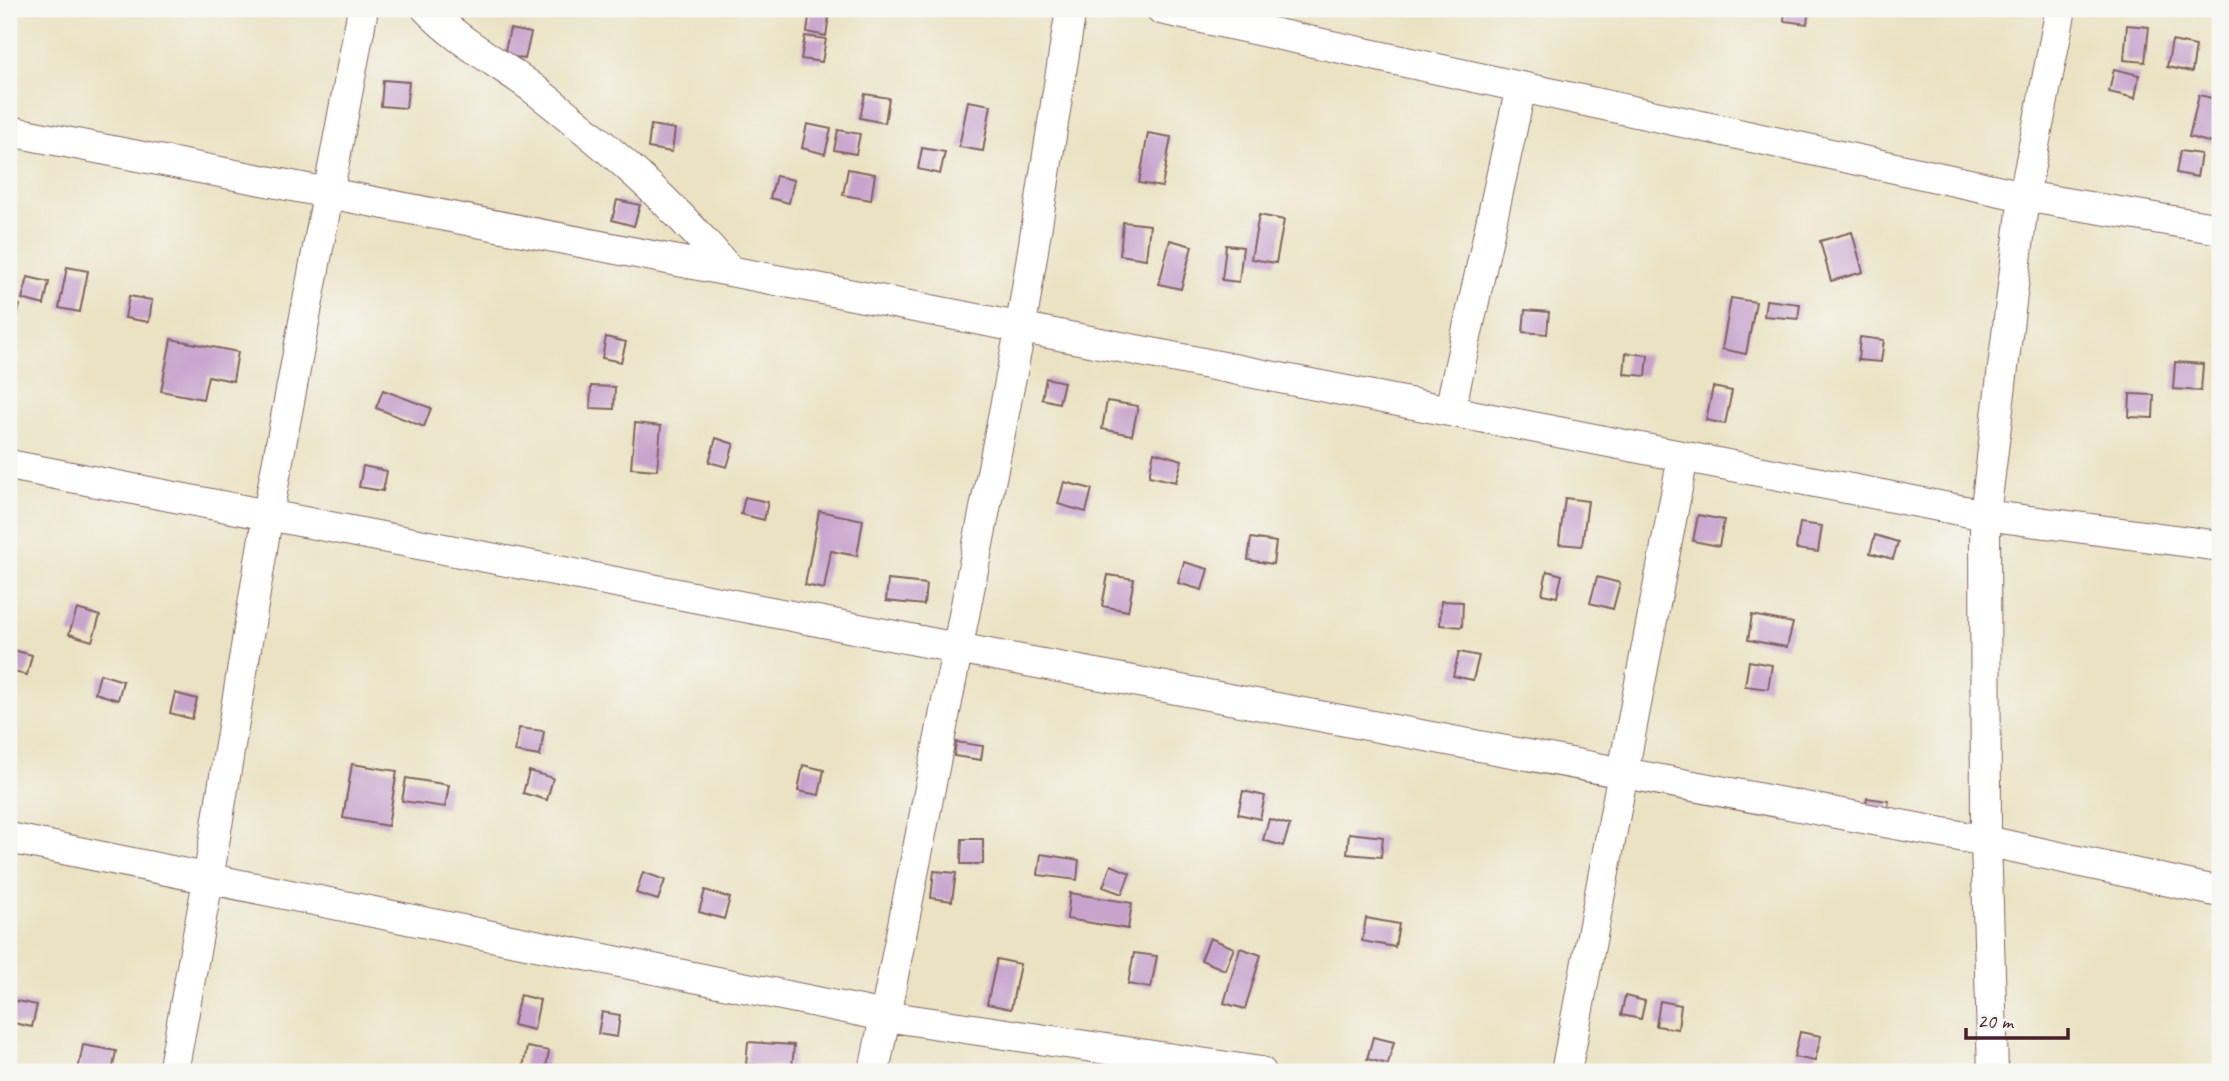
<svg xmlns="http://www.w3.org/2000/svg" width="2229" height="1081" viewBox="0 0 2229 1081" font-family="Caveat,sans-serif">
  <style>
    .building { fill: #c8a4cd }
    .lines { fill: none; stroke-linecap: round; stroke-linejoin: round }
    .street-casing { stroke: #826360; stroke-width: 32 }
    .street { stroke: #fff; stroke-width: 30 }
  </style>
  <rect width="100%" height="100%" fill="#f6f6f2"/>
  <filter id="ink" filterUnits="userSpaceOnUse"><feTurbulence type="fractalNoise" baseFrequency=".0143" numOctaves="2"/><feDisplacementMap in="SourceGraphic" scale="14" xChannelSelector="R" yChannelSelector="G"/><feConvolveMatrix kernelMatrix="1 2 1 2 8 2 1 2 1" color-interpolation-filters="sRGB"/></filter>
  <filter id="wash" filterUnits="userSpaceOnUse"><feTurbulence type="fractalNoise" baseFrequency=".00686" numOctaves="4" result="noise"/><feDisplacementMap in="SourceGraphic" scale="28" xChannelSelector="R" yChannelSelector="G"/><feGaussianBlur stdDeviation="1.57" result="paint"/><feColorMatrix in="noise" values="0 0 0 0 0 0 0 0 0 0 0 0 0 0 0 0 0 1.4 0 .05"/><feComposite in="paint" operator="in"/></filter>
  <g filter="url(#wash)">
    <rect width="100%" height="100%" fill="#eae2c2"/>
    <g id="blocks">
      <path class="building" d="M810,9H830L826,36L807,32Z
        M1785,9H1809L1807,24L1784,21Z
        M2127,25L2149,27L2145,62L2124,60Z
        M510,29L531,33L525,59L504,55Z
        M805,36L826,39L822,62L801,59Z
        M2172,41L2196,46L2192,72L2167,67Z
        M2114,69L2139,75L2135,98L2109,92Z
        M383,80L409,82L406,108L381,106Z
        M865,94L889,98L885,123L860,118Z
        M2199,95L2220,100L2213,143L2189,137Z
        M968,101L991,105L983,151L959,147Z
        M807,124L831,129L825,154L802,148Z
        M651,125L675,129L672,152L648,148Z
        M838,130L860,134L856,154L834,150Z
        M1148,133L1171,137L1162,187L1139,183Z
        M922,148L945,152L940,174L918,169Z
        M2180,151L2201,154L2197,177L2176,173Z
        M848,169L875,174L871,200L843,195Z
        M776,176L794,180L789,203L770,198Z
        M617,200L640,205L634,226L612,220Z
        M1259,215L1284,220L1276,263L1251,259Z
        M1123,222L1150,225L1146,259L1120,255Z
        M1852,232L1863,272L1831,281L1820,241Z
        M1170,240L1192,246L1181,289L1159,284Z
        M1226,245L1243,247L1239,282L1222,280Z
        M67,267L88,271L80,312L59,308Z
        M28,277L49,282L44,305L22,299Z
        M129,296L152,300L149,322L125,318Z
        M1731,298L1756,302L1746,354L1722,349Z
        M1766,300L1800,304L1798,319L1764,316Z
        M9,302L20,305L14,328L9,327Z
        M1525,310L1549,312L1547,334L1523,332Z
        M606,337L626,342L621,362L602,358Z
        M1860,337L1884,340L1881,362L1858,360Z
        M171,339L238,352L233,381L208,376L203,399L161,391Z
        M1626,353L1648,355L1646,376L1624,374Z
        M2175,362L2203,364L2201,391L2173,389Z
        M1046,378L1064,382L1059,403L1042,399Z
        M591,386L615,387L614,409L590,408Z
        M1713,387L1732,391L1725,424L1706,420Z
        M383,390L431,408L424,427L376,408Z
        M2130,394L2154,395L2153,418L2129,417Z
        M1107,401L1138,406L1132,435L1102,429Z
        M635,423L661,426L657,470L631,468Z
        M716,438L734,444L727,467L709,462Z
        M1154,452L1182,460L1176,482L1149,476Z
        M363,466L387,471L383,491L359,487Z
        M1064,482L1092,489L1086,512L1058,504Z
        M745,497L768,502L764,520L741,514Z
        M1565,498L1588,501L1582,546L1559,544Z
        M819,511L863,520L857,556L831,551L824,589L805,585Z
        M1698,515L1724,520L1719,546L1693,541Z
        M1800,523L1822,526L1818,552L1796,549Z
        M1875,535L1898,542L1893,559L1870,553Z
        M1251,538L1276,542L1273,564L1248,560Z
        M1184,562L1208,569L1202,590L1178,583Z
        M1547,571L1562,575L1557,597L1542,594Z
        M1108,575L1134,579L1128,611L1102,606Z
        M1597,577L1620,583L1613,609L1590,603Z
        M888,580L926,584L924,605L886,601Z
        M1441,601L1463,602L1462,627L1440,625Z
        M77,609L100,616L92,641L69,634Z
        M1752,615L1793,623L1787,647L1748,640Z
        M9,649L32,655L27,675L9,671Z
        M1459,652L1479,656L1473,680L1453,676Z
        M1749,661L1772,665L1768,689L1745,686Z
        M100,674L123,681L118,700L95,693Z
        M175,693L197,699L192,719L170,713Z
        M519,728L544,731L540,756L515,752Z
        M956,742L983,746L981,760L954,756Z
        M352,764L397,771L388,826L343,818Z
        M803,765L824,770L819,795L798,791Z
        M529,771L553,778L547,800L523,793Z
        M406,778L449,785L445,807L402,801Z
        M1243,791L1265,796L1260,819L1238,814Z
        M1867,798L1889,801L1885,822L1863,819Z
        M1269,819L1290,825L1283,846L1263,840Z
        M1349,833L1383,837L1381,857L1347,854Z
        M962,839H983V864H961Z
        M1041,854L1079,860L1077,880L1038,875Z
        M1111,865L1130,873L1122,894L1103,887Z
        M934,871L956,873L952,901L931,898Z
        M643,872L665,880L658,900L636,893Z
        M705,890L730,898L724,919L699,912Z
        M1070,893L1132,903L1128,929L1067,919Z
        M1366,918L1399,924L1395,947L1362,941Z
        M1210,938L1234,948L1225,970L1201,960Z
        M1240,948L1261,955L1245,1009L1224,1003Z
        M1134,953L1157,956L1151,988L1128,984Z
        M997,959L1020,964L1011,1009L987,1004Z
        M520,995L540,1000L534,1030L513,1025Z
        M1625,996L1645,1001L1641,1019L1621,1015Z
        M12,1000L37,1005L32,1027L9,1022Z
        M1660,1001L1681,1005L1678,1029L1656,1026Z
        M602,1012L620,1015L617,1037L598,1034Z
        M1800,1032L1821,1036L1815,1061L1794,1057Z
        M1373,1037L1394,1042L1388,1064L1367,1059Z
        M748,1042L794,1045L792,1068L746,1065Z
        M83,1045L116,1051L112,1072L78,1070Z
        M527,1047L549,1051L545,1072H522Z"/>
    </g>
  </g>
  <g filter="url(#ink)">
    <use href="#blocks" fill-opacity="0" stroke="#826360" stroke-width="2"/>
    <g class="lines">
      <g class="street-casing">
        <path id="street" d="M427,9C458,42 498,62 534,89C607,146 671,201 730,271
          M1161,9L2024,196L2220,229
          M9,131L1985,515L2220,546
          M1450,410L1521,87
          M9,465L957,648L1986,841L2220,892
          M9,838L885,1016L1261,1072
          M173,1072L208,880L268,513L363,9
          M874,1072L1021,326L1071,9
          M1566,1072L1683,457
          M1993,1072L1986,841L1985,515L2024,196L2061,9"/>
      </g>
      <use href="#street" class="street"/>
    </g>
  </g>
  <rect width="2229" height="1081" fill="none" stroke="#f6f6f2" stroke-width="35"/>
  <path d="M1966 1028v10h102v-10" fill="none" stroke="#4a1f2b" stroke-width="3.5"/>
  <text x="1977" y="1028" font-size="21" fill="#4a1f2b" stroke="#f6f6f2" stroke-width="5" paint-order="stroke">20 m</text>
</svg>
